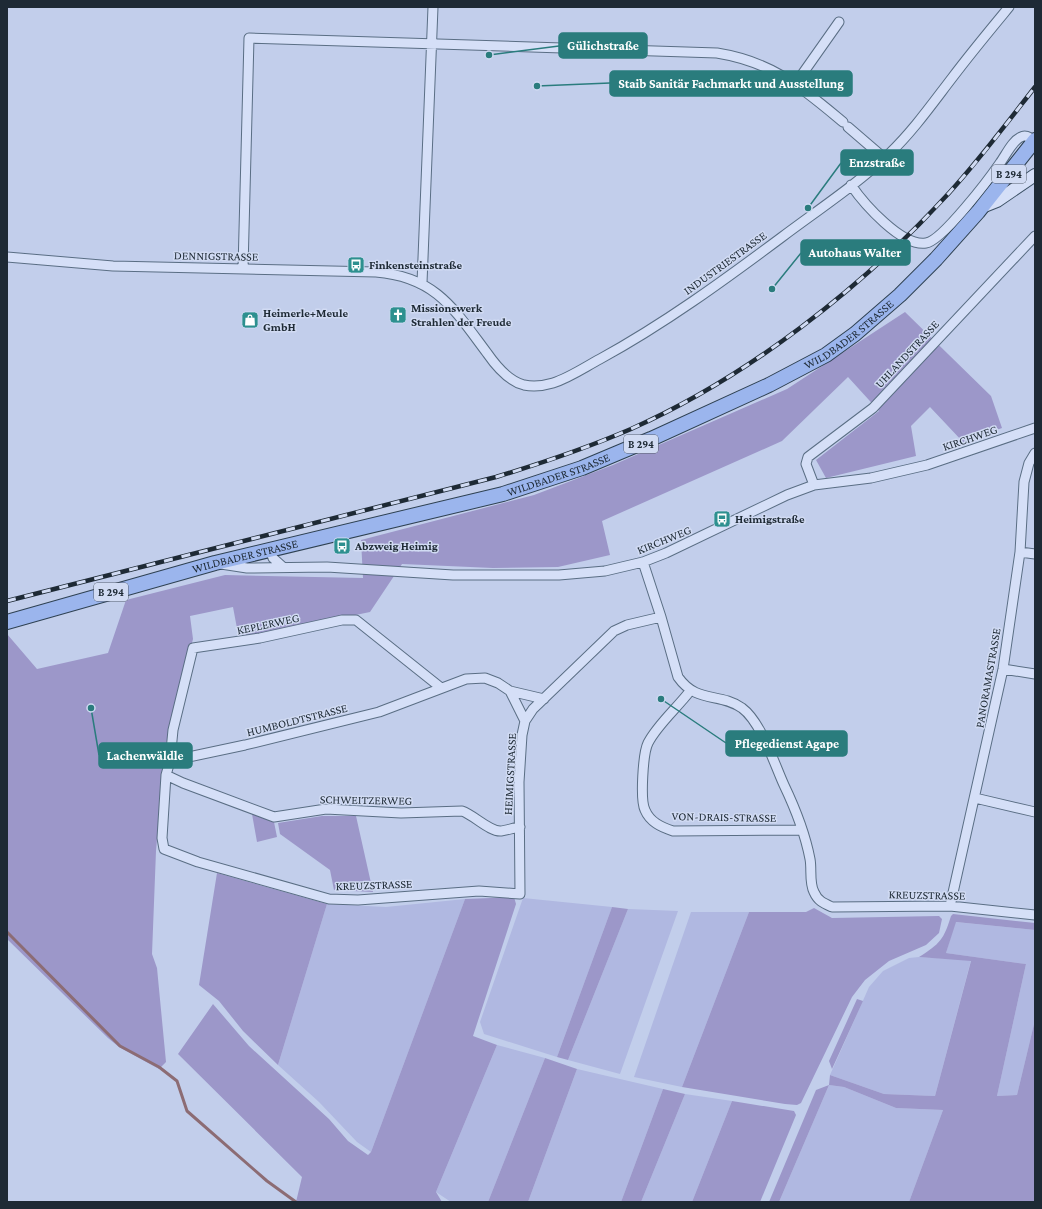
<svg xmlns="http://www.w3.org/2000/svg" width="1042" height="1209" viewBox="0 0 1042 1209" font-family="'Crimson Pro',serif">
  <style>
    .farmland { fill: #b0b8e1 }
    .green { fill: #9c97c9 }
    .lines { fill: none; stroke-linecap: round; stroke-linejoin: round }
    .stream { stroke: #8c6c74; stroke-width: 3 }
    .minor-casing { stroke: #5a6e84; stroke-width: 11 }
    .secondary-casing { stroke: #3d5266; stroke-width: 14 }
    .primary-casing { stroke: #2e4152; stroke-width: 16 }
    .minor { stroke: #d5dff7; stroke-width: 9 }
    .secondary { stroke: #d5dff7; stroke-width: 12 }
    .primary { stroke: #9bb5ed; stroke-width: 14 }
    .rail-casing { stroke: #1e2a35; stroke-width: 4.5 }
    .rail { stroke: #d1dbf3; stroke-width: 3; stroke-dasharray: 9; stroke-linecap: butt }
    .labels { text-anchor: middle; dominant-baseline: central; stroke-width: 3; stroke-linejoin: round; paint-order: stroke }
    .shield { fill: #d1dbf3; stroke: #545f6e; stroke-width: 1 }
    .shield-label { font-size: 11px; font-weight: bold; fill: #1e2a35 }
    .street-label { font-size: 12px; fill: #1e2a35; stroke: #d1dbf3 }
    .poi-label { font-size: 12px; font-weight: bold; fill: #1e2a35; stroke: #d1dbf3; text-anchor: start }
    .leader { fill: none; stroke: #2a7c7d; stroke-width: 1.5 }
    .callout-dot { fill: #2a7c7d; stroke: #d1dbf3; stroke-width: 1.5 }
    .callout { fill: #2a7c7d; stroke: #2a7c7d; stroke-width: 1.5 }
    .callout-label { font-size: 13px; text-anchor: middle; font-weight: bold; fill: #fff }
  </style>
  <rect width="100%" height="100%" fill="#c2ceeb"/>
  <path class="farmland" d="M523,898L612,907L557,1057L484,1034L480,1022Z
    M465,899L371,1152L357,1142L319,1102L278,1065L327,904L386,907Z
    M628,909L678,911L620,1074L568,1060Z
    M691,912H749L682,1087L634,1077Z
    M955,922L1035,930V1020L1017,1095L997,1096L1026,964L946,953Z
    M919,957L971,960L935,1096L884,1094L830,1075L869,987L883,971L909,958Z
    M497,1045L545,1058L488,1202H451L436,1192Z
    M577,1069L663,1089L621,1202H528Z
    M829,1085L844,1087L896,1108L943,1110L909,1202H779Z
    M685,1094L732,1101L692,1202H641Z"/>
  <path class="green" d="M905,312L991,396L1002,428L963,442L930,407L911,426L916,456L826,478L816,460L879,411L848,377L782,441L602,521L610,555L558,567L493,568L402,564L370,612L239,639L233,607L190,616L193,639L165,748L156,851L152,954L157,968L166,1062L159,1069L119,1047L108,1038L7,939V634L37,669L108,653L126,600L225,575L363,578L361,540L534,495L613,465L787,389Z
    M252,814L274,822L277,837L257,842Z
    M322,816H356L373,892L334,890L330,870L280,834L278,823Z
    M217,873L327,904L278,1065L243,1031L219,1001L199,985Z
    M514,897L516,904L473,1036L497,1045L436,1192L442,1202H296L302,1177L178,1054L213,1004L249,1046L329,1119L348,1141L368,1155L371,1152L465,899Z
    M612,907L628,909L568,1060L557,1057Z
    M814,908L832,918L939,916L942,919L939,933L926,945L889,961L865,980L852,997L801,1103L797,1105L785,1104L682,1087L749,912H806Z
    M953,914L1035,923V930L956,922L946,953L1026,964L997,1096L1017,1095L1035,1020V1202H909L943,1110L896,1108L844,1087L829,1085L779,1202H769L816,1090L829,1085L830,1075L884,1094L935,1096L971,961L919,957C940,944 944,939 951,916Z
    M857,999L863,1001L832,1069L829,1061Z
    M545,1058L577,1069L528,1202H488Z
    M663,1089L685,1094L641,1202H621Z
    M732,1101L794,1111L796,1115L760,1202H692Z"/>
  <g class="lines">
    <path class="stream" d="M7,932L120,1046L159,1067L177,1081L187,1111L267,1181L296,1202"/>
    <g class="minor-casing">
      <path id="minor" d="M796,83L839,22
        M848,127L884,158
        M851,185C864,204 902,247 926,243C942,241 989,179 1000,163C1006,155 1012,141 1021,137C1026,134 1030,138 1035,141
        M7,257L113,266L376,272C436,277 454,309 487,353C496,366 508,381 524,385C534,387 543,386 553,383C569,378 585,367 600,359C664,324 723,281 782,237C818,210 856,185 889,154C913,131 932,104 952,78C970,54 990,30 1009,7
        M243,269L249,38L717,53C773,62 801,87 843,122
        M422,283L433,7
        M814,485L806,464L808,457L873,408L1035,236
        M270,550L273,558L283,567
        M1020,552L1035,554
        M221,564L247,568L327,567L453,575H559L605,571L643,562L666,553L787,495L814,485L871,478L927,465L1035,428
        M661,617L678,677C697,704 719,692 742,708C761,722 774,763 784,785C795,808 805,833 810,859C812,869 809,883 814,892C818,901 823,903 832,907L950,906L1035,915
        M1003,669L1035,674
        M440,687L356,620H342L260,638L193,648L173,730L170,761L166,775L162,838L164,849L198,862L329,899L358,900L479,891L520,894L519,782L522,735L525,721L533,709L614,631L627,625L661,617L643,562
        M510,691L525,721
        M690,691C677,708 657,725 648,743C643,753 640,800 645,810C650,822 661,827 673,831L802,830
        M170,761L245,745L379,712L466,679L485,678L498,683L510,691L544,699
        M166,775L183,783L274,817L326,809L401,813L462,811C474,815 490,832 501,831C507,830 514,828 520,827
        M975,798L1035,812
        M950,906L1003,669L1020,552L1024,482L1029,463L1035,453"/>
    </g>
    <g class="secondary-casing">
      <path id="secondary" d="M982,207L997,201L1035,175"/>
    </g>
    <g class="primary-casing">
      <g id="primary">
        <path id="s1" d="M7,622L215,563L503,494L582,468L651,439L769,385L826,355L855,334L900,295L936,259L978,212L1035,140"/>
      </g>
    </g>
    <use href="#minor" class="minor"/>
    <use href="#secondary" class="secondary"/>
    <use href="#primary" class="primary"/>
    <g class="rail-casing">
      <path id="rail" d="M7,601L496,477C542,463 587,448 631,429C748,377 863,287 949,193C980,159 1007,123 1035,87"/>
    </g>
    <use href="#rail" class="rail"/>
  </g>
  <defs>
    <g id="bus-square" transform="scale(0.9)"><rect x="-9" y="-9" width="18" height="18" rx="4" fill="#2d908f" stroke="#d1dbf3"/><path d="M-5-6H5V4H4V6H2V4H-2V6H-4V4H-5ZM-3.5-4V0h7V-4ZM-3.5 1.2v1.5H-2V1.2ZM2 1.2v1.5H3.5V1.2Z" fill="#fff"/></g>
    <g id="church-square" transform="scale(0.9)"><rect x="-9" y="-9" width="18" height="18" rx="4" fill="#2d908f" stroke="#d1dbf3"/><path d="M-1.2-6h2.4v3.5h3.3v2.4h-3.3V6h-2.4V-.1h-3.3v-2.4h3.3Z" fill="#fff"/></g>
    <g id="shop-square" transform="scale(0.9)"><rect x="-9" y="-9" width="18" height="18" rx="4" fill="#2d908f" stroke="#d1dbf3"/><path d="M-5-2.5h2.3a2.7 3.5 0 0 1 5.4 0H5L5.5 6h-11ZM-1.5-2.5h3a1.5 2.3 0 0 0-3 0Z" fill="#fff"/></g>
  </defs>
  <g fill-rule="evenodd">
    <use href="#bus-square" x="356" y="265"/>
    <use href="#church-square" x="398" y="315"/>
    <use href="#shop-square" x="250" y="320"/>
    <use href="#bus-square" x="722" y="519"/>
    <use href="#bus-square" x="342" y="546"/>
  </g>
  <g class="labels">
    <g class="shield">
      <rect x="992" y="165" width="34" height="18" rx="3"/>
      <rect x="624" y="435" width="34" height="18" rx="3"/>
      <rect x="94" y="583" width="34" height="18" rx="3"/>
    </g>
    <g class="shield-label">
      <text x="1009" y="174">B 294</text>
      <text x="641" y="444">B 294</text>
      <text x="111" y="592">B 294</text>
    </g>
    <g class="street-label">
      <text transform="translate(216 256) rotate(1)">DENNIGSTRASSE</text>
      <text transform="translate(725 263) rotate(-36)">INDUSTRIESTRASSE</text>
      <text stroke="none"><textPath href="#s1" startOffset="895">WILDBADER STRASSE</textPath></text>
      <text transform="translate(907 354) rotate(-47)">UHLANDSTRASSE</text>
      <text transform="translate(970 438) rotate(-19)">KIRCHWEG</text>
      <text stroke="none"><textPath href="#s1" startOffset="571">WILDBADER STRASSE</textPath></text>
      <text transform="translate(664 540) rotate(-22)">KIRCHWEG</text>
      <text stroke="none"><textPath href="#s1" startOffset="247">WILDBADER STRASSE</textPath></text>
      <text transform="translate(268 624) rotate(-12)">KEPLERWEG</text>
      <text transform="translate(988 678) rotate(-80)">PANORAMASTRASSE</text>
      <text transform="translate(297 720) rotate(-14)">HUMBOLDTSTRASSE</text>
      <text transform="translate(510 774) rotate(-87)">HEIMIGSTRASSE</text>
      <text transform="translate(366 800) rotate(1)">SCHWEITZERWEG</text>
      <text transform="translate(724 817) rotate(1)">VON-DRAIS-STRASSE</text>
      <text transform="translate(374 885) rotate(-2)">KREUZSTRASSE</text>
      <text transform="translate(927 895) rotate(1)">KREUZSTRASSE</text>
    </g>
    <g class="poi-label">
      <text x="369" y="265">Finkensteinstraße</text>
      <text x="411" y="308">Missionswerk<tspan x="411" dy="14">Strahlen der Freude</tspan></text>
      <text x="263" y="313">Heimerle+Meule<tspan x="263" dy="14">GmbH</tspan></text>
      <text x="735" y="519">Heimigstraße</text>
      <text x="355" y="546">Abzweig Heimig</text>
    </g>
  </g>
  <path class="leader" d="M489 55L559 46M537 86L610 83M808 208L841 163M772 289L801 253M661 699L726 743M91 708L99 755"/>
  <g class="callout-dot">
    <circle cx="489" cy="55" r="4"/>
    <circle cx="537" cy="86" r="4"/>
    <circle cx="808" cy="208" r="4"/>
    <circle cx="772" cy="289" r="4"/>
    <circle cx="661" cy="699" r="4"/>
    <circle cx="91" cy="708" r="4"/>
  </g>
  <g class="callout">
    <rect x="559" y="33" width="88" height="25" rx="4"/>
    <rect x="610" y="71" width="242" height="25" rx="4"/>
    <rect x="841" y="150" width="72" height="25" rx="4"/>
    <rect x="801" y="240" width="109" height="25" rx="4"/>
    <rect x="726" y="731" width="121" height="25" rx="4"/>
    <rect x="99" y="743" width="93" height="25" rx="4"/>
  </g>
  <g class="callout-label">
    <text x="603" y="50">Gülichstraße</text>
    <text x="731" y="88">Staib Sanitär Fachmarkt und Ausstellung</text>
    <text x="877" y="167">Enzstraße</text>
    <text x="855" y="257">Autohaus Walter</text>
    <text x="787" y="748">Pflegedienst Agape</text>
    <text x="145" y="760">Lachenwäldle</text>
  </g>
  <rect width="1042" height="1209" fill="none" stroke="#1e2a35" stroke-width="16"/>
</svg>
